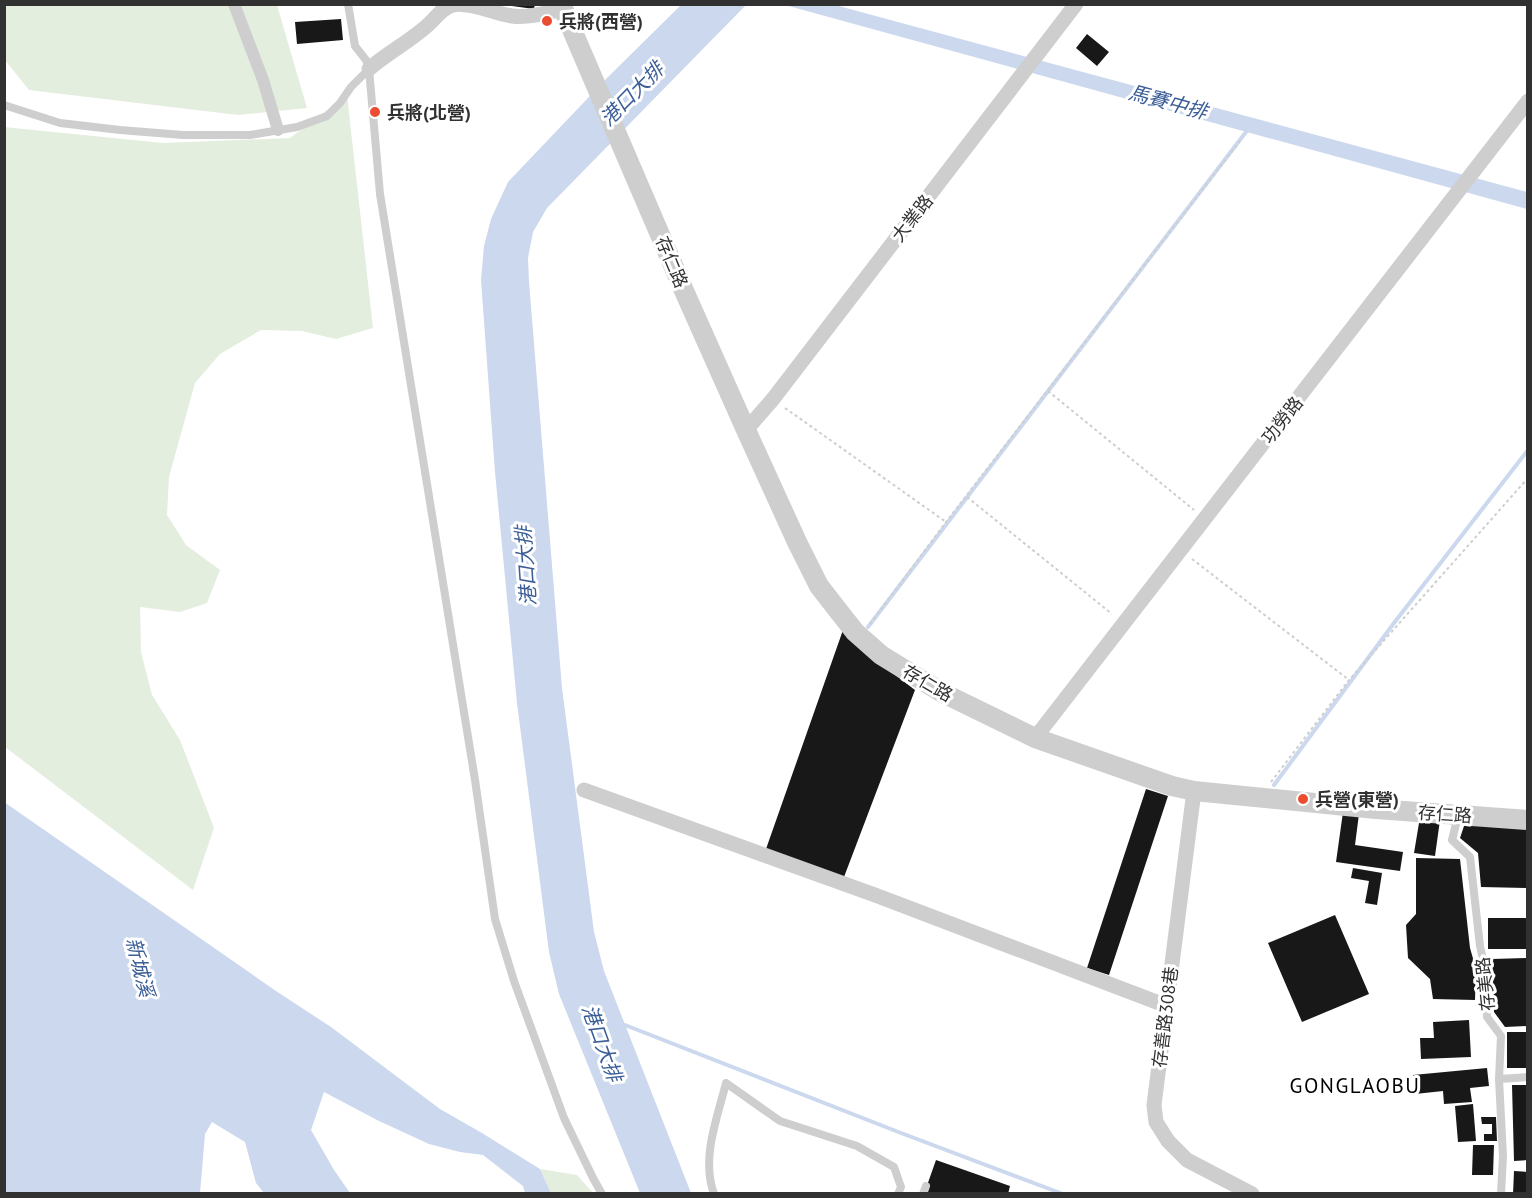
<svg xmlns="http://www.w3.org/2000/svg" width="1532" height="1198" viewBox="0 0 1532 1198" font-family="'PT Sans','Noto Sans TC',sans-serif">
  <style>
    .green { fill: #e3eedf }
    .water { fill: #cbd8ee }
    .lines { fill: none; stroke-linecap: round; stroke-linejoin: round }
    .stream { stroke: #cbd8ee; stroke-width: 4 }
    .building { fill: #181818 }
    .path { stroke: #cecece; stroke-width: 2; stroke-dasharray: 3 3; stroke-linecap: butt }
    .service { stroke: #cecece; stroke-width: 8 }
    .pedestrian { stroke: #cecece; stroke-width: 12 }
    .minor { stroke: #cecece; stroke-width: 15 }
    .tertiary { stroke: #cecece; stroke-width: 20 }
    .poi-dot { fill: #eb4d30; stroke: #fff; stroke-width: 2 }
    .labels { text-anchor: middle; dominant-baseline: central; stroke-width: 6; stroke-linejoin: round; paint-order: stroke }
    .poi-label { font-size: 18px; font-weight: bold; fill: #313131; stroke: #fff; text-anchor: start }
    .street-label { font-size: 18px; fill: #313131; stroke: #fff }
    .water-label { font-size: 20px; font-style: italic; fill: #3b5e97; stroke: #fff }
    .quarter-label { font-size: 21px; letter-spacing: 1.5px; fill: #000; stroke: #fff }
  </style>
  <rect width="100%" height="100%" fill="#fff"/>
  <path class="green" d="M4,5H277L307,108L238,115L29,90L5,60Z
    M347,95L373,328L336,339L302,331L261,330L220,354L195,383L169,477L167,515L186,545L220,570L207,603L180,612L140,607L141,652L152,695L180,740L214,828L193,890L5,747L4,127L163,143L290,138Z
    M540,1169L577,1175L593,1193H551Z"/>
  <path class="water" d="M681,5H746L547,208L533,232L528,258L529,282L562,688L594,932L604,971L691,1193H640L559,994L549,952L517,703L495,472L481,280L484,246L491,219L508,182L607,78Z
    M785,5H835L1527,192V209Z
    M4,802L276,991L331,1027L440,1109L482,1133L540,1169L551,1193H525L523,1186L483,1155L460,1152L429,1144L379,1121L324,1092L311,1130L334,1170L350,1193H264L256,1183L245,1142L212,1122L205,1134L200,1193H5Z"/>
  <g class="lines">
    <path class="stream" d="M868,627L1249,128
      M1274,785L1394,623L1528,450
      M625,1025L901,1133L1063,1194"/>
  </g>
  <path class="building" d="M512,4H535L534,9L512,6Z
    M341,19L343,40L297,44L295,22Z
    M1087,34L1109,52L1097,66L1076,48Z
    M843,630L873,658L915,690L844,877L766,849Z
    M1146,789L1168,796L1109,975L1087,968Z
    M1343,812L1359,814L1355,845L1403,852L1400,871L1336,862Z
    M1420,817L1440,820L1435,856L1414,853Z
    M1466,820L1528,829V888L1481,887L1478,853L1460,838Z
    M1416,858L1460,859L1470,948L1476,969L1475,1000L1433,999L1430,979L1408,958L1406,925L1416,914Z
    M1353,868L1382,873L1377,905L1365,903L1369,881L1351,878Z
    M1335,915L1369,994L1302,1022L1268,943Z
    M1488,918H1528V949H1488Z
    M1528,958V1026L1505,1027L1494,1012L1492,959Z
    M1469,1020L1471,1057L1421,1059L1420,1038H1434L1433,1022Z
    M1507,1032H1528V1068H1507Z
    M1487,1068L1489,1086L1470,1088L1472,1102L1444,1104L1443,1091L1415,1094L1413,1075Z
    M1512,1085H1528V1160L1514,1161Z
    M1473,1104L1476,1141L1458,1142L1455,1106Z
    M1481,1117H1496L1497,1141H1484V1134H1492V1124H1482Z
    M1473,1145H1494L1493,1175H1472Z
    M936,1160L1010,1186L1008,1194H924Z
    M1514,1171L1528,1172V1194H1513Z"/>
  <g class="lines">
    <path class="path" d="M1048,391L1194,510
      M785,408L946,522
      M967,497L1112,614
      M1192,559L1349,680
      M870,624L946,522L1240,141
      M1271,782L1349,680L1528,478"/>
    <path class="service" d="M348,4L355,46L366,60L369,69L380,194L475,780L495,919L514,981L564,1118L593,1178L602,1194
      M4,105L60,123L120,130L183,135H250L297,127L327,116L340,103L351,87L369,69
      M1458,816L1452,840L1470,857L1480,946L1486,973L1487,1017L1501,1036L1499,1079L1503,1156L1501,1194
      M1499,1079L1528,1077
      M714,1194C701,1158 717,1119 726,1083L780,1121L857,1146L894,1167L901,1187L898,1194
      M923,1194L926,1186"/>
    <path class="pedestrian" d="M234,4L263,80L278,130"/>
    <path class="minor" d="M369,69C388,52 413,40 431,22C437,16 444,7 453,5C469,1 496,14 512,16C529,18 546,13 562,9
      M746,430L773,399L1076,4
      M1035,738L1528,101
      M584,790L875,895L1167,1006
      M1194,791L1154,1105L1156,1122L1168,1141L1187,1160L1252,1194"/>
    <path class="tertiary" d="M561,4L685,293L746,430L797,542L819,586L833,604L855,632L881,655L941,692L1035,738L1172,786L1194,791L1376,809L1528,820"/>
  </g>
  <g class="poi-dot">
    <circle cx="547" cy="21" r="6"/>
    <circle cx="375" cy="112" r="6"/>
    <circle cx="1303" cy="799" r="6"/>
  </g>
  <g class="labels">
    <g class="poi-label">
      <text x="559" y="21">兵將(西營)</text>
      <text x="387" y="112">兵將(北營)</text>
      <text x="1315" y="799">兵營(東營)</text>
    </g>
    <g class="street-label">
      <text transform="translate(912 218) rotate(-52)">大業路</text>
      <text transform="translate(672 262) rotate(67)">存仁路</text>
      <text transform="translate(1282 420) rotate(-52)">功勞路</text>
      <text transform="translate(928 683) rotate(30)">存仁路</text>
      <text transform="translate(1445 814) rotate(4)">存仁路</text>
      <text transform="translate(1485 984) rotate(-96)">存美路</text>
      <text transform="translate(1165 1017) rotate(-83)">存善路308巷</text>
    </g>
    <g class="water-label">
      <text transform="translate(632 94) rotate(-45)">港口大排</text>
      <text transform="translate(1168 102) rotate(15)">馬賽中排</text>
      <text transform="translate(526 566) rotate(-94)">港口大排</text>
      <text transform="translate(140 967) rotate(76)">新城溪</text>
      <text transform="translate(602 1043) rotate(70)">港口大排</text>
    </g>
    <g class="quarter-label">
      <text x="1355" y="1085">GONGLAOBU</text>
    </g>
  </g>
  <rect width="1532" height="1198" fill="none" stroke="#313131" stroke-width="12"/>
</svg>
